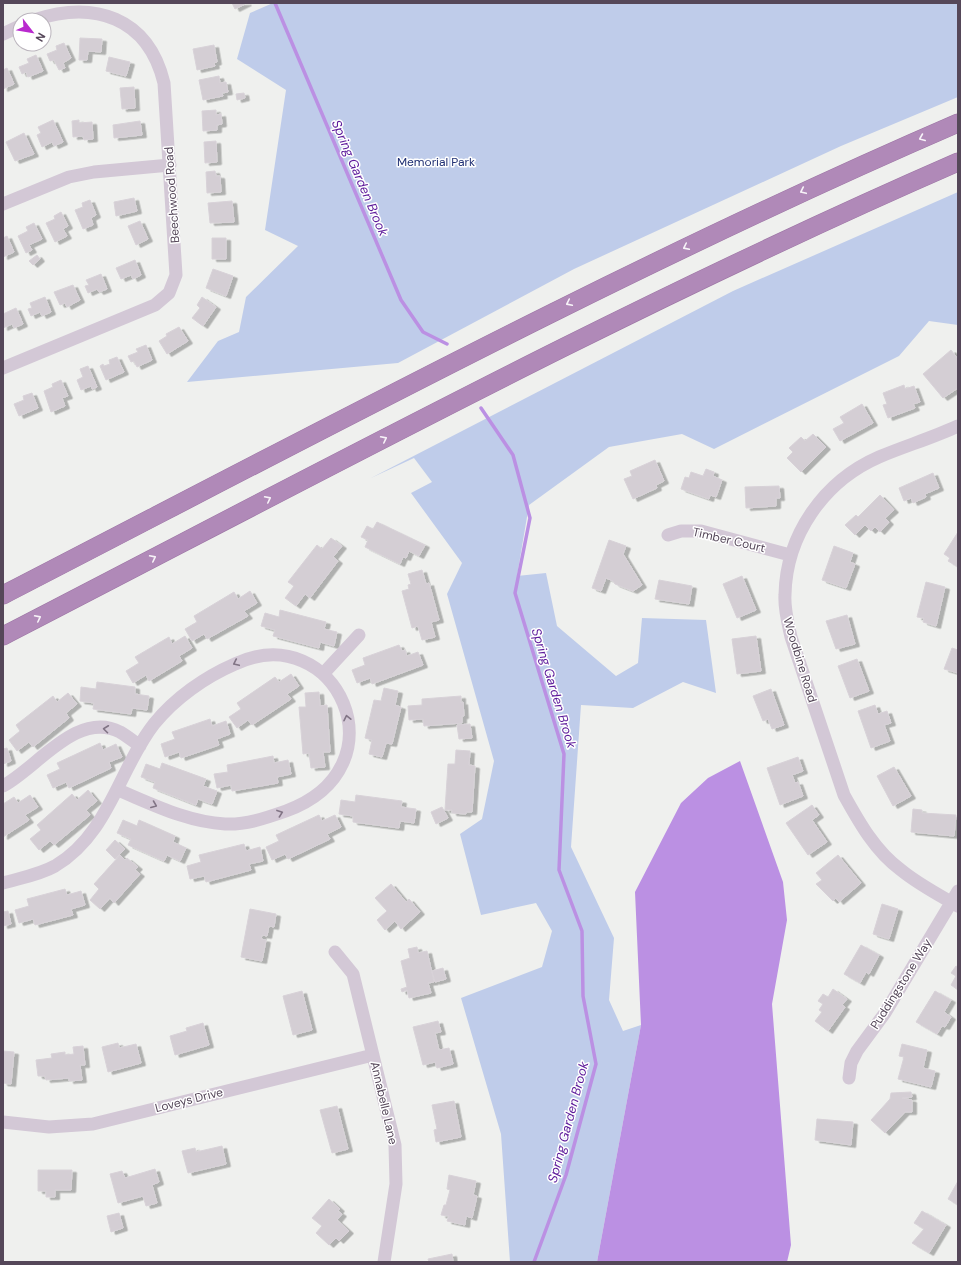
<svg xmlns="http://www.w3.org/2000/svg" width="961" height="1265" viewBox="0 0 961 1265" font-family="'DM Sans',sans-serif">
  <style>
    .green { fill: #bfccea }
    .water { fill: #bb90e3 }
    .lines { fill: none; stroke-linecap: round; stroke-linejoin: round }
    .stream { stroke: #bb90e3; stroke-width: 3.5 }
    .building { fill: #d4ced4; stroke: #d8d2d8; filter: url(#shadow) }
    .highway-casing { stroke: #9c75a4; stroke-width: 19 }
    .minor { stroke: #d3c8d6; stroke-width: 13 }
    .highway { stroke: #b089b8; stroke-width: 18 }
    .oneway { stroke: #f7f3f8 }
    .oneway2 { stroke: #817485 }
    .labels { text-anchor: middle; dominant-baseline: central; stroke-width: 3; stroke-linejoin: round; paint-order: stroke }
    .park-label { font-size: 12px; fill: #1f2f73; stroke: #fff }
    .street-label { font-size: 12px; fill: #554759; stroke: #fff }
    .water-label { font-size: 13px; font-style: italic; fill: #5c199a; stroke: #fff }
  </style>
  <defs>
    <filter id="shadow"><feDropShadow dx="4.5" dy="2.5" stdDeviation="0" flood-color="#0004"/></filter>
  </defs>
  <rect width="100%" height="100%" fill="#eff0ee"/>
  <path class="green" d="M273,3H958V97L841,146L574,269L398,363L187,382L218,341L239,332L246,297L298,246L265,230L286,90L237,59L250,13Z
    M958,192V325L929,321L899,356L714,449L682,434L609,447L529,505L517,576L546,573L557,626L616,676L638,663L642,618L706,620L716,693L683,682L633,708L581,705L571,847L614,938L609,1000L623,1031L641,1025L597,1262H510L501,1134L461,998L542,967L552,931L536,903L481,915L460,834L482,819L494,761L447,594L462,563L411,493L432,482L414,458L371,478L733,291Z"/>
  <path class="water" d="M740,761L783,882L787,920L772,1004L791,1245L787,1262H597L641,1025L635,892L681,803L708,778Z"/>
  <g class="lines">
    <path class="stream" d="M275,3L401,300L423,332L447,344
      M481,408L513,455L530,518L515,593L564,754L559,870L582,931L583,996L596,1064L566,1175L534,1262"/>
  </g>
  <path class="building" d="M232,3H247L235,9Z
    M80,38L102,39L101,52L88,51L87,60H79Z
    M64,43L71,58L63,63L65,68L59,70L54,60L50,61L47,54L57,50L56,46Z
    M214,45L217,62L214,63L215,66L197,70L193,49Z
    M36,55L43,71L28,77L26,72L22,74L19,67L29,63L27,59Z
    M109,57L130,62L126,76L106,71Z
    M7,68L14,84L3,89V70Z
    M219,76L220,83L226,82L228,92L222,93L223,96L203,100L199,80Z
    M134,87L135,108L122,109L120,88Z
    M244,93L245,98L237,100L236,94Z
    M216,110V115L221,114L222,124L217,125V130L203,131L202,111Z
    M53,120L63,142L54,146L52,142L42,147L37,135L41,133L38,127Z
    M79,120V123L92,122L93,139L84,140L83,136L73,137L72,121Z
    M140,121L142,135L114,138L113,125Z
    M24,133L34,154L15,161L6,142Z
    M216,141L217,162L205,163L204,142Z
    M215,171L216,176H220L221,192L207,193L206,172Z
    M134,198L137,211L116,216L114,202Z
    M90,200L96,215L91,218L93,225L83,229L75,210L83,207L82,203Z
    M232,201L234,222L210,223L208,203Z
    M61,212L68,226L63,229L67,236L55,242L46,223L55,219L54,216Z
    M140,221L148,239L136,245L128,226Z
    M34,223L42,239L29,245L32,250L26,253L18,236L28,231L26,227Z
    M7,236L14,252L3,257V238Z
    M212,238H226V259H212Z
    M37,255L40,259L33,265L29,261Z
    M135,260L141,275L133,279L131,275L121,279L116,268Z
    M213,269L233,276L226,296L206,288Z
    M101,274L107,289L99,292L97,289L88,293L85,286L89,285L86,280Z
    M73,285L80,300L67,307L65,303L60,305L54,292Z
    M45,297L51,312L42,316L40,312L31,316L28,309L32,308L30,303Z
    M202,297L216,307L203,326L192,318L200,308L197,305Z
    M16,308L23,324L14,328L12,324L3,328V314Z
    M179,327L188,341L167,354L159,341L167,336L166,334Z
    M146,345L152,360L137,367L134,361L131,362L128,356L138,352L136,349Z
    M951,350L958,359V388L943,398L923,374Z
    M117,357L124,372L106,380L100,366L103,364L104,366L110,364L109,360Z
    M88,366L97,387L92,389L91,386L81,390L77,380L83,377L80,369Z
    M61,380L68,396L62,398L65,406L51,412L44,391L53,387L52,384Z
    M904,385L905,389L914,386L920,402L913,404L915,408L888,418L883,405L887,404L883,393Z
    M32,393L38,408L19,416L14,404L24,400L23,396Z
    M862,404L873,423L840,441L833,429L844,423L840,417Z
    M813,434L826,447L801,472L787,458L793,452L789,448L801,437L805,441Z
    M655,460L664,481L656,485L657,488L633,499L624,479L632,476L630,471Z
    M706,469L714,472L713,476L722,480L716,497L710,495L709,499L681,489L685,477L689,478L691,472L703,476Z
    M933,473L939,488L925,494L926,497L913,503L911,498L904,501L899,488Z
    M779,486L780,498H776V506L746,508L745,487Z
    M880,495L894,510L885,518L889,522L880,532L875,527L871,531L865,525L855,535L845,525L856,515L858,517Z
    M377,522L425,545L419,556L409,551L406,558L403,557L400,564L365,547L368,540L361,537L367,526L373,529Z
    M958,532V567L948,561L950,558L944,554Z
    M331,538L342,546L333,557L338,561L310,598L305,594L296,606L285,598L294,586L288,582L317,545L322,549Z
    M609,540L626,546L623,554L642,585L633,591L615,584L613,581L606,578L601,591L592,588Z
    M834,546L853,553L850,562L855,564L846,588L822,580Z
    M422,570L426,584L429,583L439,620L431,622L435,637L422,640L418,626L412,628L402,591L409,589L408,585L411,584L408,574Z
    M742,576L756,610L737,618L723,584Z
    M659,580L692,586L689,604L655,599Z
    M926,582L945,587L936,626L923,622L924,618L917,617Z
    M250,591L257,603L244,611L248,616L207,639L204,634L192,641L185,629L197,622L194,616L234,592L238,599Z
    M280,610L326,622L324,629L337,632L334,646L320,642L319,648L273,636L275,630L261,626L265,613L279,617Z
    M847,615L855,644L836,649L826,621Z
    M185,636L192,648L179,656L182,661L149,681L146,675L133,683L126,671L139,663L135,657L169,637L172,644Z
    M756,636L761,671L737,674L732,639Z
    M399,645L402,651L405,650L407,656L418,652L423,665L372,684L370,678L357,683L352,670L365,665L363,658Z
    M952,648L958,650V673L944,669Z
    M857,659L869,691L850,698L838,666Z
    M291,674L299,686L287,694L291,699L252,725L248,720L237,728L229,717L241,709L237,703L275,677L279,682Z
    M97,682L135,687V694L149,696L147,710L132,708L131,714L93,709L94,703L80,701L81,687L96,689Z
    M384,688L398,691L395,705L401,707L392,744L386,743L382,757L369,754L372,740L365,738L374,700L381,701Z
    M771,689L784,725L772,729L768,719L763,721L753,696Z
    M319,692L320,706L327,705L330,752H323L325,767L311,768L309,753L303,754L299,707H306L305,693Z
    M68,693L77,704L66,713L69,718L33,747L29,742L17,751L9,740L20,731L16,725L53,696L57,702Z
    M461,696V703L463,702L464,716H462V723L424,726L423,719L409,720L408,706L422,705V699Z
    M875,705L878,714L887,711L891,723L884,725L890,741L871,748L858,711Z
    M210,719L212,726L226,721L230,734L217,739L219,745L181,758L179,752L165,757L161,744L175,739L172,732Z
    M470,724L472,738L459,739L457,725Z
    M100,743L103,750L116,744L122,757L109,762L111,768L69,788L66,782L53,788L47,775L60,769L57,763Z
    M7,748L11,761L3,764V749Z
    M456,750L470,751L469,765L475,766L472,812H466V814L452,813V810H445L448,764H455Z
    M273,756L274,763L288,760L291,774L277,777L278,783L232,791L231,785L217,788L214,774L228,772L227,765Z
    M798,757L803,771L792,775L795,783L798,782L803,796L780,805L767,768Z
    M162,763L206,779L203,786L217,791L212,804L198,799L196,805L153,788L155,782L141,777L146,764L160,769Z
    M894,767L911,796L893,806L877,776Z
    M88,790L97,801L86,810L90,815L54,845L50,841L39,850L30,839L41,830L37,825L72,794L77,800Z
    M30,795L38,807L25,815L29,820L3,837V804L14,797L18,803Z
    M356,795L402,801L401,807L416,809L414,823L400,821L399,828L353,822V816L339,814L341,800L355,802Z
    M812,805L819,815L812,820L827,842L808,855L786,823Z
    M442,807L448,818L436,824L431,812Z
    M913,809L922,810V813L956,815L954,836L911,832Z
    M319,815L322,821L335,815L341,827L327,834L330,839L288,859L285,854L272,860L266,847L279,841L276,835Z
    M123,820L137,826L139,820L175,836L173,842L186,848L180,861L167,855L164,861L128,845L131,839L117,833Z
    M115,840L125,849L115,859L106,850Z
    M244,844L246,851L260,847L263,861L249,864L251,870L206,882L204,876L190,879L187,866L201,862L199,855Z
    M120,855L125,860L127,858L138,867L135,870L140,874L114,903L110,898L100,909L90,900L99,889L94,884Z
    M838,855L861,883L839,902L836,898L833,901L816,884L822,880L816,873Z
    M391,884L406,902L409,899L420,912L401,929L395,921L385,930L377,920L387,911L375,898Z
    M65,889L67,895L81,891L85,905L71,909L73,915L35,925L33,919L19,923L15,910L29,906L27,899Z
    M882,904L898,909L889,939L873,934Z
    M250,909L276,914L274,927L269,926L267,936L262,935L261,939L266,940L262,961L241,957Z
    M8,911L11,924L3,926V912Z
    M861,945L879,955L869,974L866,972L860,983L844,974Z
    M417,947L418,953L427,951L434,982L428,983L431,993L409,998L407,990L402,992L401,989L407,987L401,961L410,958L408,949Z
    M956,966L958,967V990L951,985L956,976L951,973Z
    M443,968L446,979L435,982L432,971Z
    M833,989L847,999L842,1005L845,1007L828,1031L815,1021L822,1012L819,1010L823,1004L818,1001L823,994L828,997Z
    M302,991L312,1030L293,1035L283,996Z
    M935,991L951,1000L944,1012L951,1017L945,1027L942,1026L937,1034L916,1022Z
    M438,1021L441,1032L435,1033L439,1050L449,1048L453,1064L437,1068L435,1062L423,1065L413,1027Z
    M203,1023L209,1045L175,1055L170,1036L187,1031L186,1028Z
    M118,1043L119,1048L136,1044L141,1063L108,1072L102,1047Z
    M902,1044L927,1050L923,1068L935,1071L931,1087L898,1079L904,1057L899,1056Z
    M83,1046L85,1065H80L82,1080L69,1081V1078L46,1080L45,1076H38L36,1060L52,1058L51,1054L65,1052V1055L74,1054L73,1047Z
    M3,1051L14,1052L11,1084L3,1083Z
    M911,1092L912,1097L902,1098L912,1100V1112H905L885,1133L871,1120L890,1099L891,1093Z
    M454,1101L461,1137L436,1142L434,1130L437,1129L432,1105Z
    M337,1106L348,1149L332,1153L320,1110Z
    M817,1119L853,1122L851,1145L815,1140Z
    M222,1146L226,1164L188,1173L182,1151L195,1148L196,1152Z
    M155,1169L159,1182L152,1185L157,1203L146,1206L143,1196L118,1203L110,1174L122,1171L125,1178Z
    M38,1170H72L71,1190H55V1197H46V1191H38Z
    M449,1175L476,1181L473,1195L477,1196L472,1218L466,1216L465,1225L447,1221L449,1216L441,1215L444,1205H446L450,1190L447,1189Z
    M958,1181V1205L948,1199Z
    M329,1199L340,1209L338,1211L342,1214L337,1220L349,1231L339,1241L336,1238L329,1245L316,1233L322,1226L312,1218Z
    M922,1211L946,1225L929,1253L912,1243L924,1229L914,1223Z
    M119,1213L123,1228L111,1232L107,1216Z
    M452,1254L453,1262H429L428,1259Z"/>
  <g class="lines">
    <g class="highway-casing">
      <path id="highway" d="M3,595C319,432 632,264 958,123
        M3,636C319,473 632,304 958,162"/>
    </g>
    <path class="minor" d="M3,34L20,26
      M3,204L69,177L94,172L170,165
      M3,368L155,305L169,293L176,275L164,83C148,17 94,0 34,20
      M958,426C932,438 905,446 879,457C824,481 786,535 785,595C784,609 788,623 791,637L844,795C859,822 875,851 901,870C918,884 939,895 958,906
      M668,535L681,531H701L790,555
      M323,674L359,635
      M3,786C37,768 77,710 120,732C127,736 133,741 140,746
      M3,883C20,878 39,875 55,866C109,834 119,769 154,724C175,698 205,677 235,664C336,617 406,767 286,811C266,818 246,825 225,824C187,822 152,804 118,790
      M335,952L353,974L395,1145L396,1184L384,1262
      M849,1078L851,1063L857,1051L885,1013L958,891
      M3,1122L49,1127L93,1124L373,1055"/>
    <use href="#highway" class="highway"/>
  </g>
  <defs><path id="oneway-chevron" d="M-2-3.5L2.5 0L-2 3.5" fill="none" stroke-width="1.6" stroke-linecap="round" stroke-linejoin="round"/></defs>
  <g class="oneway">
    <use href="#oneway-chevron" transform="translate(922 138) rotate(157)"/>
    <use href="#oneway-chevron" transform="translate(803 191) rotate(155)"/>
    <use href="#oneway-chevron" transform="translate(686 247) rotate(154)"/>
    <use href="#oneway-chevron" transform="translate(569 303) rotate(154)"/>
    <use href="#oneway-chevron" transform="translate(384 439) rotate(-27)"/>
    <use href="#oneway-chevron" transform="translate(268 499) rotate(-27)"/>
    <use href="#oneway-chevron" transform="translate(153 558) rotate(-27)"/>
    <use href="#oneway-chevron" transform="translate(38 618) rotate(-27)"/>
  </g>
  <g class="oneway2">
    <use href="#oneway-chevron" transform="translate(236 663) rotate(155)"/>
    <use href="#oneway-chevron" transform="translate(347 718) rotate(-102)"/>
    <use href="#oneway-chevron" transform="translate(106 729) rotate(-173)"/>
    <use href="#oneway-chevron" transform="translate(154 805) rotate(22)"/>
    <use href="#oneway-chevron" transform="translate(280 813) rotate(-20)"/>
  </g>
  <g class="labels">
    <g class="park-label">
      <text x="436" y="162">Memorial Park</text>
    </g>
    <g class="street-label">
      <text transform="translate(172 195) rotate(-94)">Beechwood Road</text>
      <text transform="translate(729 540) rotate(13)">Timber Court</text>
      <text transform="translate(800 660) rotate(73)">Woodbine Road</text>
      <text transform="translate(901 984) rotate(-58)">Puddingstone Way</text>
      <text transform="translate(189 1100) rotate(-14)">Loveys Drive</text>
      <text transform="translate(384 1103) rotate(77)">Annabelle Lane</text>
    </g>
    <g class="water-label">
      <text transform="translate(360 178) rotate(67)">Spring Garden Brook</text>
      <text transform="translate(554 688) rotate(73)">Spring Garden Brook</text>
      <text transform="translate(568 1122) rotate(-75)">Spring Garden Brook</text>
    </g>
  </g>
  <rect width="961" height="1265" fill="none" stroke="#554759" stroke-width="8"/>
  <g transform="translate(32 32) rotate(121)"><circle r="19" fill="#ffffff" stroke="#bbb5bd"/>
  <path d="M0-3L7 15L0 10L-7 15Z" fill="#b929ce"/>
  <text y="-6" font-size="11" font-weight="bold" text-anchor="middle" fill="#554759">N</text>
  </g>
</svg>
